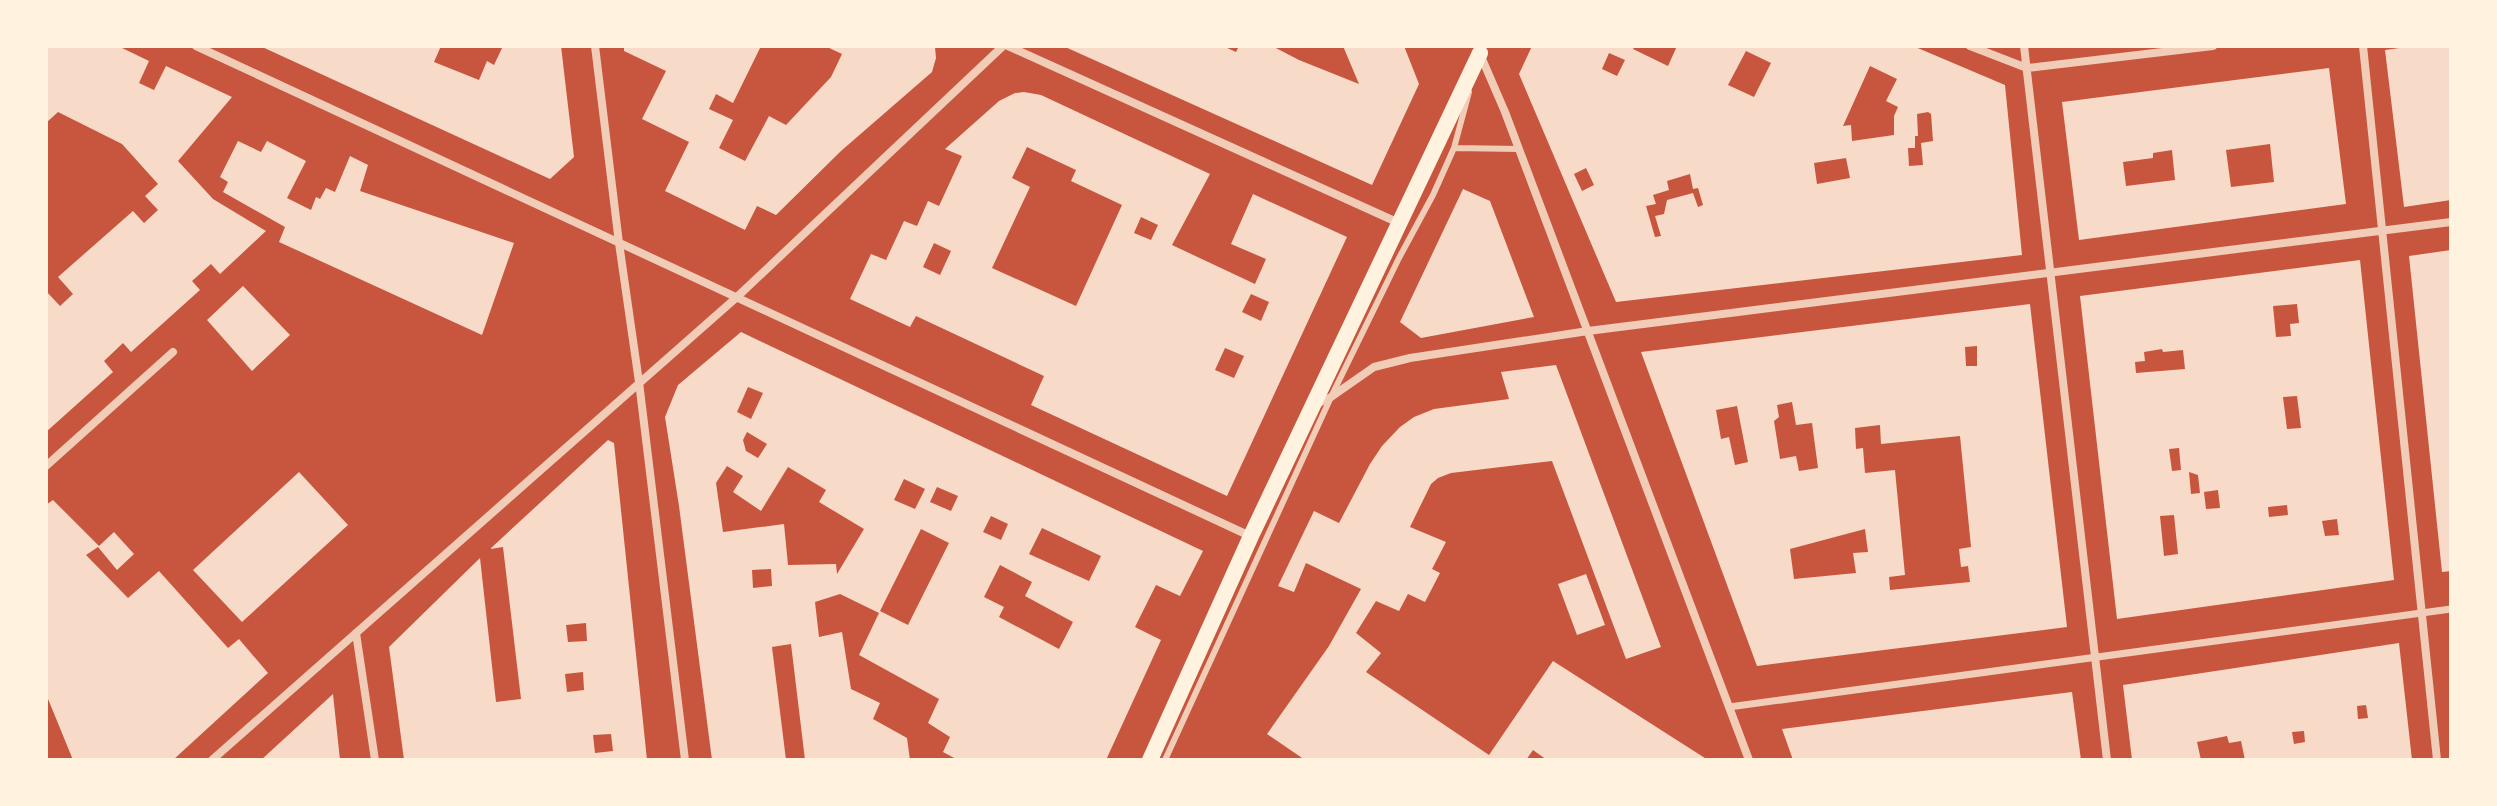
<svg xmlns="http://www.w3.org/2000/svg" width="2497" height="806" viewBox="0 0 2497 806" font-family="'Nunito Sans',sans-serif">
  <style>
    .building { fill: #f7dbc8; fill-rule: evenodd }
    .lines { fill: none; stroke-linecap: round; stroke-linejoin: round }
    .service { stroke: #f1ccb7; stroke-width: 6 }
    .pedestrian { stroke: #f1ccb7; stroke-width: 7 }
    .minor { stroke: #f1ccb7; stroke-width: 8 }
    .secondary { stroke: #fff3e0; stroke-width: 16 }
  </style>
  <rect width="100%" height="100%" fill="#c8553d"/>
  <path class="building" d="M46,46H118L149,61L139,83L154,90L166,66L232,97L178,161L213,199L266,231L220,274L211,264L192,281L200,290L131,352L123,343L104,361L113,372L46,432V291L60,306L73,294L58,277L133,211L144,223L158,210L145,196L158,184L122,144L58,112L46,123Z
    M260,46H441L434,62L479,80L487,61L494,65L503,46H561L574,157L550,179Z
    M624,46H761L733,103L716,94L709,109L733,120L719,148L745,161L769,116L786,125L831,77L842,54L825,46H933L935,47L936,58L932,72L841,151L776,215L757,206L745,230L665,191L689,142L642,119L666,71L624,51Z
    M1063,46H1223L1236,52L1239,46H1272L1299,60L1359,84L1343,46H1404L1419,84L1372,185Z
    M1532,46H1635L1633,49L1668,66L1677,46H1913L2005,85L2022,255L1616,302L1519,74ZM1746,51L1771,63L1754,97L1728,85ZM1609,53L1625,60L1617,76L1602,69ZM1870,66L1897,79L1886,101L1898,107L1894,116V135L1852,141L1851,125L1843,126ZM1928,112L1931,114L1933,141L1921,143L1923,165L1909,166L1908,148H1915V136H1918L1917,114ZM1846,158L1850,178L1817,184L1814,163ZM1586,168L1594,185L1582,191L1574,174ZM1690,174L1693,189L1698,188L1703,205L1698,207L1693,193L1667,200L1664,214L1655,216L1661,236L1655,237L1646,206L1656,204L1653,195L1669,190L1667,181Z
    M2414,46H2451V200L2404,207L2385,50Z
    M2329,68L2346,204L2079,240L2062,102ZM2270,144L2274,182L2231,187L2226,150ZM2172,150L2175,180L2126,186L2123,162L2153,158V153Z
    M1024,92L1041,95L1210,174L1172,245L1255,284L1266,259L1231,244L1253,194L1347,237L1227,496L1031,405L1044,376L916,316L910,327L850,299L871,254L886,260L904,221L917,226L928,201L939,206L962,156L945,149L999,101L1015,93ZM1027,147L1076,170L1071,181L1122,205L1076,306L992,268L1030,187L1012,178ZM1141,217L1158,225L1151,240L1134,233ZM934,243L951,251L940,275L923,267ZM1251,294L1269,302L1261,321L1242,312ZM1225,348L1244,356L1234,378L1215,370Z
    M238,141L261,152L267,141L306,161L287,198L311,210L316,197L320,199L326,188L335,192L350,156L368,165L360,191L514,243L482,335L279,242L285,227L223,192L228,182L220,177Z
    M1463,189L1490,201L1534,317L1421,338L1400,322Z
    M2451,250V571L2442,572L2409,256Z
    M2360,260L2394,580L2117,619L2080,296ZM2297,304L2299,323L2290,324L2291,336L2276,337L2273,306ZM2162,349L2163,352L2183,350L2185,369L2136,373L2135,362L2145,361L2144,352ZM2297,396L2301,428L2287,429L2283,397ZM2179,448L2181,470L2172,471L2169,449ZM2189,472L2198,475L2200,493L2191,494ZM2218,490L2220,508L2206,509L2204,492ZM2287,505L2288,515L2269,517L2268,507ZM2174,515L2178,554L2164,556L2160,516ZM2337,519L2339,535L2325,536L2322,521Z
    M243,286L290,335L252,371L207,320Z
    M2030,304L2067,627L1757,666L1641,352ZM1977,346V366H1966L1965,347ZM1792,402L1796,425L1812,423L1818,468L1799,471L1796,456L1780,459L1774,421L1779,417L1777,405ZM1737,406L1748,462L1735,465L1729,437L1721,439L1716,410ZM1880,425L1881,444L1960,436L1971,547L1959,549L1961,567L1968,566L1970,582L1890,590L1889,577L1905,575L1895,470L1865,473L1863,448L1856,449L1855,428ZM1865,529L1868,552L1853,553L1856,573L1794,579L1790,549Z
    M741,332L1203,551L1180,596L1156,585L1135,627L1161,640L1106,760H958L943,752L950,737L928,723L939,699L859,655L879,613L840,594L815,602L819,637L842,632L851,689L880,703L873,719L907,738L910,760H805L791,644L772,647L786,760H712L679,506L665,417L678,385ZM748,387L763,393L751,419L737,412ZM747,432L767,444L758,458L746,451L743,440ZM727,466L743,476L733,492L761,511L788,467L826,490L819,502L864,529L837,574L836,564L788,565L784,524L723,532L716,483ZM904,479L925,489L915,509L894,500ZM937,487L958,496L951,511L930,502ZM991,516L1008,524L1001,540L983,532ZM1042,528L1101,556L1089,581L1029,554ZM921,529L949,543L908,625L880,611ZM1000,565L1032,582L1025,596L1073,622L1059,649L999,617L1004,607L984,597ZM771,569L772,586L753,588L752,570Z
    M1556,365L1661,647L1626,659L1552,461L1451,473L1438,478L1431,484L1410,527L1446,542L1432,569L1440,573L1425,602L1408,594L1399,611L1376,601L1356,633L1381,653L1366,672L1489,755L1553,661L1708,760H1547L1533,750L1526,760H1305L1267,734L1329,646L1361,589L1306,563L1294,592L1278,586L1314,511L1339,523L1370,464L1382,446L1400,427L1414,417L1434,409L1509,399L1501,372Z
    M608,440L614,443L647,760H404L389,647L480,558L496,702L521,699L503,547L490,549ZM586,623L587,641L568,642L566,625ZM583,672L584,690L567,692L565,674ZM611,734L613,751L595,753L593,735Z
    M299,472L348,525L242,622L193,570Z
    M53,500L99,546L114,532L134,554L117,570L98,547L86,555L128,598L159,571L228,648L239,639L268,673L173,760H73L46,694V505Z
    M1586,574L1605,625L1577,635L1558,584Z
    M2399,643L2412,760H2245L2241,741L2229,743L2227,736L2197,742L2201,760H2132L2123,685ZM2366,705L2368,718L2358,719L2357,706ZM2304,731L2305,742L2294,744L2292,732Z
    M2072,692L2081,760H1793L1782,729Z
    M333,694L340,760H261Z"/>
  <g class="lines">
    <path class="service" d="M1454,148L1519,149
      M1165,760L1331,397L1399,258L1433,195L1454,148L1469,92"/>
    <path class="pedestrian" d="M1729,707L2451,609"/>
    <path class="minor" d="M196,46L1250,536
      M595,46L619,243L639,382L685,760
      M1008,46L1399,223
      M1970,46L2027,68L2213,46
      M2024,46L2107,760
      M2363,46L2437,760
      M1480,54L1505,112L1749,760
      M1317,404L1331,397L1374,367L1410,358L1588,331L2451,222
      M46,466L173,352
      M356,633L375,760
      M212,760L737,297L1003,46"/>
    <path class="secondary" d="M1150,760L1251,536L1480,53"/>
  </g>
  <rect width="2497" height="806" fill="none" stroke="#fff3e0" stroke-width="96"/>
</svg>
